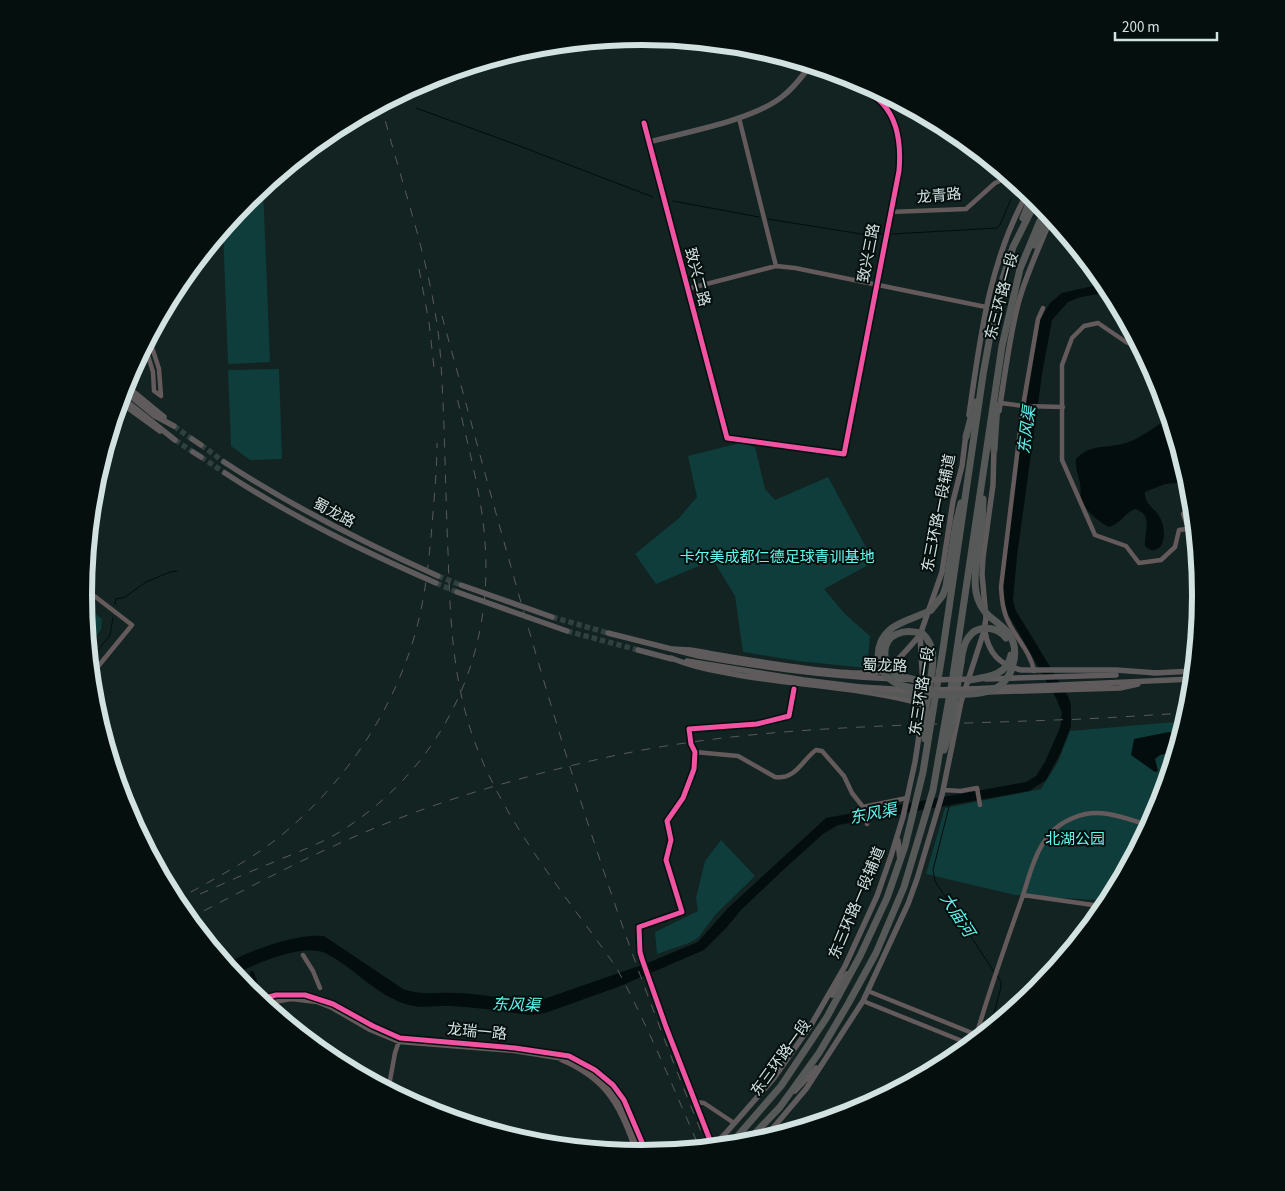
<svg xmlns="http://www.w3.org/2000/svg" width="1285" height="1191" viewBox="0 0 1285 1191" font-family="'Source Sans 3','Noto Sans SC',sans-serif">
  <style>
    .green { fill: #0e3d3b }
    .water { fill: #030d0d }
    .lines { fill: none; stroke-linecap: round; stroke-linejoin: round }
    .stream { stroke: #030d0d; stroke-width: 1 }
    .canal { stroke: #030d0d; stroke-width: 4 }
    .major-tunnel { stroke: #2f403e; stroke-width: 5.5; stroke-dasharray: 5.5 3; stroke-linecap: butt }
    .minor { stroke: #645a5c; stroke-width: 4.5 }
    .major { stroke: #5f5b5c; stroke-width: 5.5 }
    .highway { stroke: #565958; stroke-width: 7 }
    .rail { stroke: #595a5a; stroke-width: 1; stroke-dasharray: 9 9; stroke-linecap: butt }
    .major-bridge { stroke: #5f5b5c; stroke-width: 5.5 }
    .highway-bridge { stroke: #565958; stroke-width: 7 }
    .cycleway-casing { stroke: #050f0e; stroke-width: 8 }
    .cycleway { stroke: #f153a3; stroke-width: 5 }
    .labels { text-anchor: middle; dominant-baseline: central; stroke-width: 4; stroke-linejoin: round; paint-order: stroke }
    .street-label { font-size: 15px; fill: #d2e2e1; stroke: #050f0e }
    .park-label { font-size: 15px; fill: #65f7f0; stroke: #050f0e }
    .water-label { font-size: 16px; font-style: italic; fill: #61f4ed; stroke: #050f0e }
    .rim { fill: none; stroke: #d2e2e1; stroke-width: 6 }
  </style>
  <rect width="100%" height="100%" fill="#122321"/>
  <path class="green" d="M263,187L270,362L228,364L223,229L247,200Z
    M279,369L282,459L250,460L231,446L228,370Z
    M740,443L755,447L765,489L775,500L828,477L874,562L824,589L845,614L870,636L867,668L798,661L743,652L735,596L713,560L656,584L635,554L678,519L697,497L688,456Z
    M84,605L102,619L101,630L88,645Z
    M1186,721L1159,810L1110,901L1015,895L926,874L945,808L1041,789L1058,762L1070,731Z
    M721,840L755,876L715,915L698,938L689,943L657,954L655,932L698,911L696,898L705,861Z"/>
  <path class="water" d="M1106,283L1111,292L1081,297L1068,302L1052,320L1042,374L1017,556L1013,600L1015,609L1069,698L1071,706V726L1060,754L1046,780L1029,791L838,825L823,834L781,872L741,910L727,927L704,950L618,987L545,1013L531,1015C505,1012 478,1007 451,1006C437,1005 424,1009 409,1005C374,995 356,968 325,953C303,943 254,964 234,975L225,964C250,951 295,933 324,936L403,989C425,996 435,992 456,993C482,994 507,999 533,1002L541,1000L645,964L698,942L728,908L826,818L1026,782L1036,776L1045,762L1060,728L1062,713L1056,698L1007,612L1004,602L1003,583L1019,448L1040,320L1050,303L1062,293Z
    M1171,419L1188,477L1185,482L1165,484L1145,492C1144,504 1155,508 1160,518C1165,526 1167,547 1155,550C1151,551 1148,549 1145,546C1144,531 1154,515 1135,509C1123,514 1123,522 1109,527C1099,522 1085,511 1081,499C1080,494 1081,488 1080,483C1078,474 1075,468 1076,459C1091,443 1107,449 1126,443C1143,438 1154,425 1171,419Z
    M1169,732L1177,734L1179,744L1173,764L1171,762L1170,756L1166,754L1160,755L1155,759L1158,771L1155,772L1131,755L1134,739Z"/>
  <g class="lines">
    <path class="stream" d="M416,108L509,142L653,197
      M673,201L759,217
      M768,219L861,234H882
      M892,234L997,228L1000,225L1011,199
      M1074,244V247L1077,248
      M115,604L116,599L125,597L146,582L170,572L177,571
      M90,660L110,635L113,618
      M950,803L933,870L935,881L994,972
      M991,1025L1001,987V982L997,975"/>
    <path class="canal" d="M252,973L258,990"/>
    <path class="major-tunnel" d="M174,426L192,439
      M175,440L193,452
      M201,445L224,462
      M201,457L225,473
      M438,576L461,585
      M436,583L457,592
      M552,617L608,633
      M567,631L638,650"/>
    <path class="minor" d="M739,118L776,266
      M644,123L727,438L844,454L899,171C901,148 899,122 883,104C873,94 860,85 849,76
      M890,212L966,209L995,183L1009,177
      M687,289L776,266L795,268L986,307
      M149,338L159,369L161,396
      M145,346L153,372L154,391L161,396
      M1141,347L1126,342L1098,323L1084,326L1072,338L1062,365V460L1095,535L1126,546L1139,563L1161,560L1175,547L1179,530L1195,528
      M1001,403L1023,406L1063,407
      M1188,528L1183,514L1193,506
      M84,588L132,625L91,675
      M1034,671C1031,654 1018,640 1010,625C1003,613 1002,601 1001,587L1023,406L1038,319L1043,308
      M695,752L738,756L775,777C796,780 802,760 816,750L822,751L844,776L852,793L863,807L867,824
      M943,790L961,791L977,788L980,805
      M863,807L907,798
      M1023,895L1107,907
      M303,955L313,971L320,988
      M868,991L982,1037
      M258,1000L276,995H305L333,1004L373,1026L400,1038L515,1048L569,1056L595,1070L613,1085L624,1100L647,1154
      M863,1001L972,1045
      M263,1004L291,999L317,1002L332,1008L370,1030L399,1042L514,1051L570,1060
      M974,1043C988,994 1005,946 1022,898C1028,881 1032,861 1042,845C1049,833 1060,823 1073,818C1099,806 1125,818 1150,826
      M568,1059C615,1080 624,1109 642,1155
      M561,1060C609,1080 620,1108 637,1154
      M388,1091L395,1053L399,1041
      M696,1102L704,1103L734,1123
      M713,1148L666,1027L642,959L640,952L639,927L682,912L666,860L671,840L667,821L683,798L694,769L695,752L691,744L689,729L757,724L789,716L794,689"/>
    <path class="major" d="M649,142C686,132 754,120 783,96C794,88 802,76 811,65
      M125,385L164,417
      M123,390L155,416L174,426
      M121,397L175,440
      M120,402L160,431
      M999,411C1005,375 1009,339 1018,304C1025,278 1037,252 1047,228
      M969,415C980,339 989,260 1028,192
      M192,439L201,445
      M193,452L201,457
      M224,462C293,507 362,542 438,576
      M225,473C292,517 363,551 436,583
      M461,585L552,617
      M457,592L567,631
      M985,632C989,654 1000,665 1021,670H1116L1157,673
      M608,633L699,656
      M672,649L690,650C722,655 862,682 885,670C895,665 912,644 920,635
      M638,650L672,659
      M671,658C693,667 715,671 738,675C796,685 857,687 915,702L922,712
      M687,661L804,680L860,687
      M1154,673L1194,671
      M970,689L1193,679
      M988,692L1120,688L1138,684
      M898,840L900,861
      M832,995L847,974
      M795,1091L816,1068
      M725,1134L774,1078L811,1025L845,966L877,896L891,856L903,817L915,762L924,703L920,635L942,572L953,501L962,466L966,434
      M762,1141L806,1089L863,1001L908,904L917,879L942,795L961,702L984,631L986,618L982,574L983,557L993,485L994,448"/>
    <path class="highway" d="M1023,218L1032,195
      M1034,245L1051,216
      M966,437L975,402
      M994,450L997,405
      M976,566L982,526L983,499
      M931,610L943,595L946,586L956,523L961,503
      M875,690L911,695
      M925,739L926,708L932,670
      M944,750L951,728L961,662
      M744,1145L780,1107L819,1053L848,1004L876,953L904,887L933,790L953,676L1002,346L1020,269L1039,223L1046,210
      M729,1146L781,1086L827,1017L860,956L887,898L905,846L923,772L943,649L983,375L997,297L1013,247L1037,199"/>
    <path class="rail" d="M381,104C401,184 433,268 440,350C445,417 445,484 448,552C450,615 452,677 473,737C503,822 565,894 616,967C648,1026 673,1087 700,1149
      M419,269L429,322L434,368
      M442,316C492,498 540,681 600,860C632,957 669,1054 708,1148
      M200,894C223,884 246,873 269,864C292,854 316,846 338,833C440,770 494,661 485,542C482,495 467,443 457,397
      M175,901C210,881 246,863 278,838C345,784 397,707 418,623C426,591 429,558 432,526C434,498 437,470 437,443
      M188,919C248,888 308,856 370,830C446,798 528,775 608,757C754,725 905,726 1054,720C1099,719 1144,715 1189,713"/>
    <path class="major-bridge" d="M699,656C790,672 881,683 974,679
      M986,679L1116,675
      M860,687L910,690
      M932,690L970,689
      M711,1148L725,1134"/>
    <path class="highway-bridge" d="M931,610C918,617 903,620 892,628C872,643 874,672 896,683C907,689 922,689 934,690
      M961,662C962,654 963,645 968,638C977,624 997,626 1006,638
      M916,680C909,678 900,677 894,673C888,669 885,663 885,656C883,633 905,628 923,634C933,644 934,656 932,670
      M970,680C987,677 1007,676 1011,655
      M911,695C932,694 974,697 992,690C1003,686 1011,675 1013,664C1016,654 1015,643 1009,634C1004,627 996,622 989,616C974,602 974,584 976,566"/>
    <g class="cycleway-casing">
      <path id="cycleway" d="M644,123L727,438L844,454L899,171C901,148 899,122 883,104C873,94 860,85 849,76
        M258,1000L276,995H305L333,1004L373,1026L400,1038L515,1048L569,1056L595,1070L613,1085L624,1100L647,1154
        M713,1148L666,1027L642,959L640,952L639,927L682,912L666,860L671,840L667,821L683,798L694,769L695,752L691,744L689,729L757,724L789,716L794,689"/>
    </g>
    <use href="#cycleway" class="cycleway"/>
  </g>
  <g class="labels">
    <g class="street-label">
      <text transform="translate(939 196) rotate(-5)">龙青路</text>
      <text transform="translate(869 253) rotate(-79)">致兴三路</text>
      <text transform="translate(697 277) rotate(75)">致兴二路</text>
      <text transform="translate(1002 296) rotate(-75)">东三环路一段</text>
      <text transform="translate(334 513) rotate(28)">蜀龙路</text>
      <text transform="translate(939 513) rotate(-79)">东三环路一段辅道</text>
      <text transform="translate(885 666) rotate(2)">蜀龙路</text>
      <text transform="translate(922 691) rotate(-81)">东三环路一段</text>
      <text transform="translate(857 903) rotate(-67)">东三环路一段辅道</text>
      <text transform="translate(477 1032) rotate(5)">龙瑞一路</text>
      <text transform="translate(781 1058) rotate(-54)">东三环路一段</text>
    </g>
    <g class="park-label">
      <text x="777" y="557">卡尔美成都仁德足球青训基地</text>
      <text x="1075" y="839">北湖公园</text>
    </g>
    <g class="water-label">
      <text transform="translate(1027 430) rotate(-83)">东风渠</text>
      <text transform="translate(873 814) rotate(-11)">东风渠</text>
      <text transform="translate(957 915) rotate(57)">大庙河</text>
      <text transform="translate(516 1005) rotate(2)">东风渠</text>
    </g>
  </g>
  <path d="M0 0H1285V1191H0ZM92 595a550 550 0 1 1 1100 0a550 550 0 1 1-1100 0Z" fill="#050f0e" fill-rule="evenodd"/>
  <path class="rim" d="M92 595a550 550 0 1 1 1100 0a550 550 0 1 1-1100 0Z"/>
  <path d="M1115 32v8h102v-8" fill="none" stroke="#d2e2e1" stroke-width="2.5"/>
  <text x="1122" y="32" font-size="15" fill="#d2e2e1" stroke="#050f0e" stroke-width="4" paint-order="stroke">200 m</text>
</svg>
